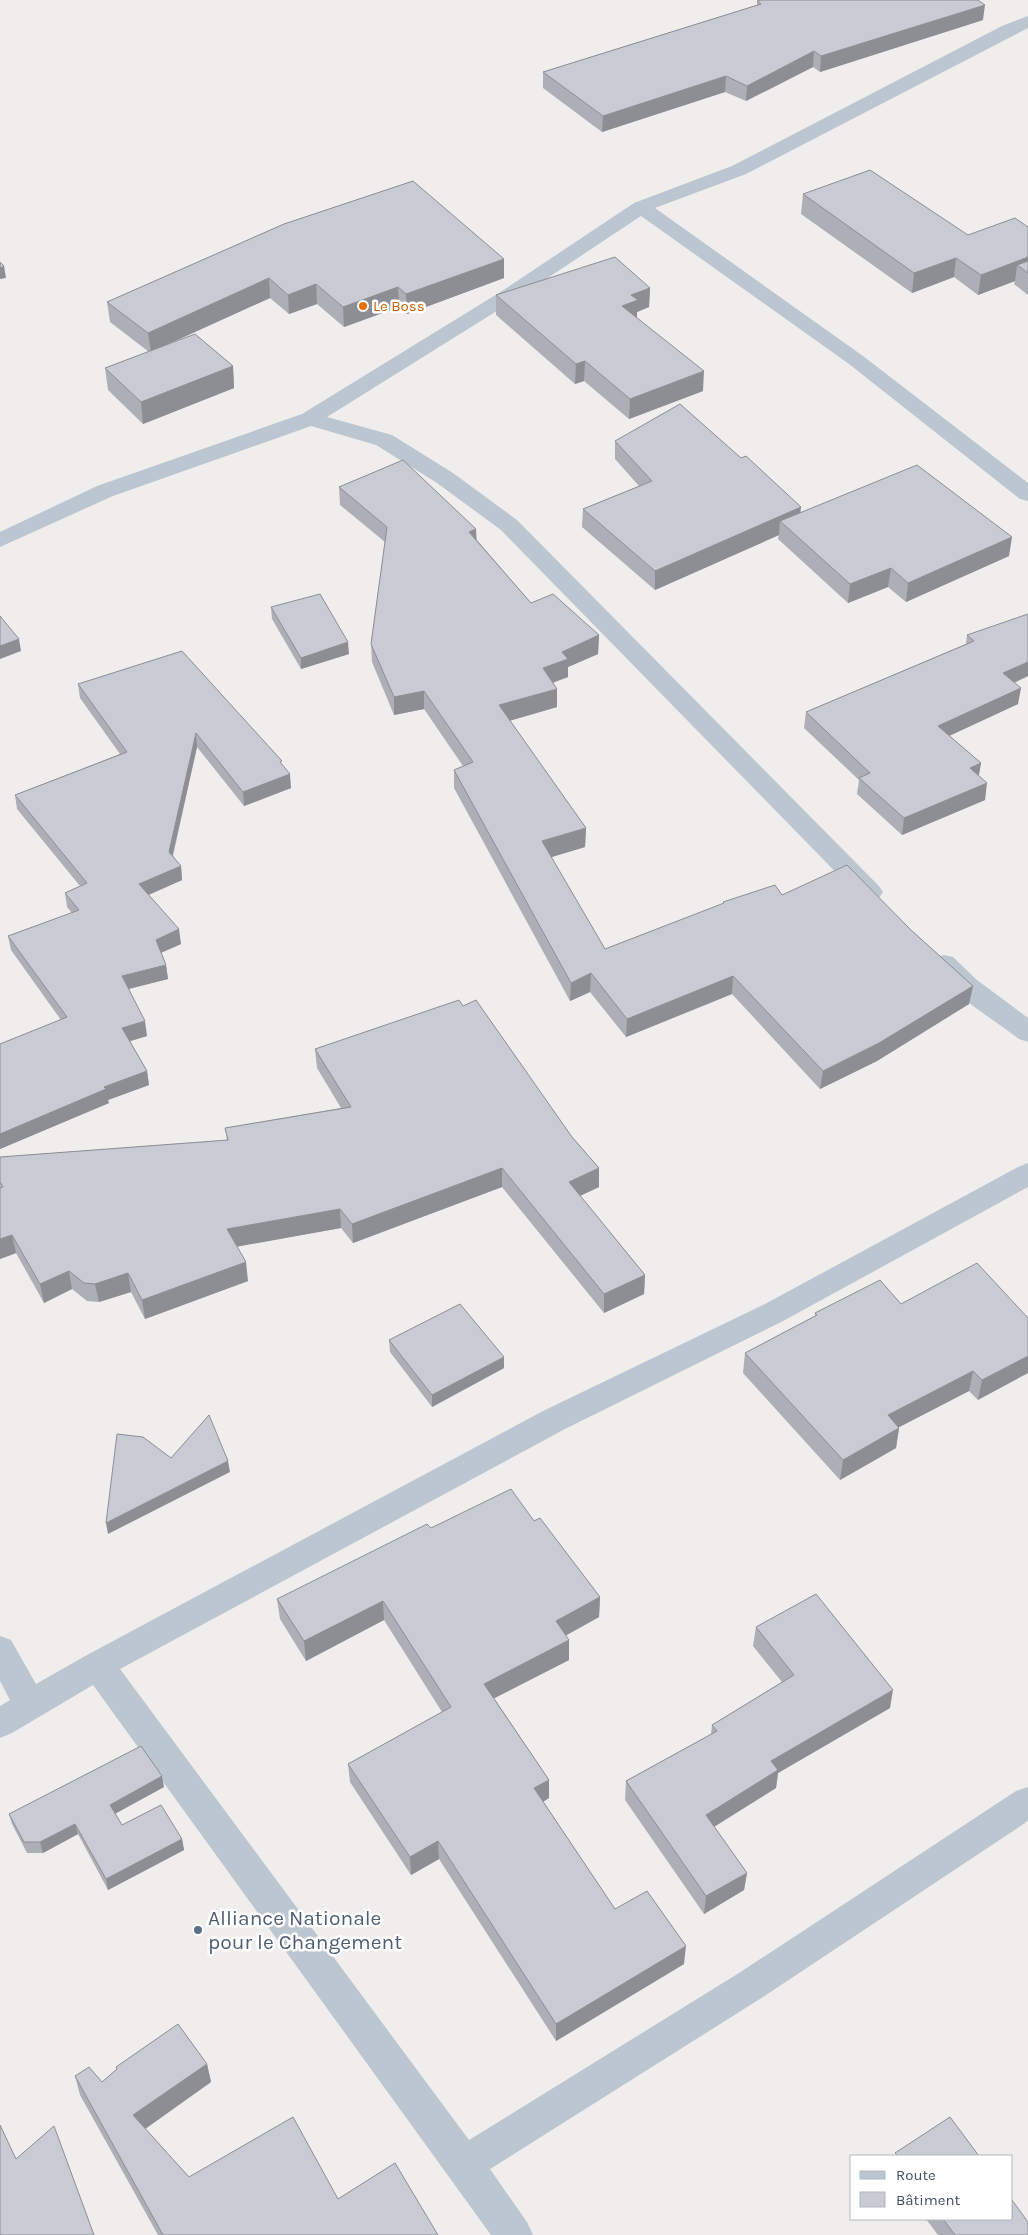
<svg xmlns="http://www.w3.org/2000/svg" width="1028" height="2235" viewBox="0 0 1028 2235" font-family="Karla,sans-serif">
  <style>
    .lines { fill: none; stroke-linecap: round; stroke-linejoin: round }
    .minor { fill: #bcc6d1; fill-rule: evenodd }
    .wall { fill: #acafb5 }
    .shaded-wall { fill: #8c8e94 }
    .building { fill: #c8cbd3; stroke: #8c8e94 }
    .food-dot { fill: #e8710a; stroke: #fff; stroke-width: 2 }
    .service-dot { fill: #5c6f8a; stroke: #fff; stroke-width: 2 }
    .labels { text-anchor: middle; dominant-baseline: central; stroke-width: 5; stroke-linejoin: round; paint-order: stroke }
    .far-food-label { font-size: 15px; fill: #c56008; stroke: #fff; text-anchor: start }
    .near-service-label { font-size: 21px; fill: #4e5e75; stroke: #fff; text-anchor: start }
  </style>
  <rect width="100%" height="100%" fill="#f0eded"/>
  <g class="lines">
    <path class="minor" d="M1028,16V28L746,174L655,208L863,356L1028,483V501L1020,499L849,364L641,216L516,299L327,417L392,435L453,473L517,520L879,886L883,892L879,898L870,901L861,898L501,530L437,483L376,445L311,426L113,496L0,547V532L97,486L302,414L502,291L634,203L732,166L1002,26Z
      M944,955L953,957L977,980L1028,1018V1042L1019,1039C992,1018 948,993 931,964L935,957Z
      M1028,1163V1187L785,1320L565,1429L120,1669L469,2140L739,1973L1016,1791L1028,1787V1821L763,1997L490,2169L527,2222L533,2235H491L93,1685L12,1733L0,1738V1706L10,1700L0,1681V1636L11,1640L36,1684L87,1655L543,1411L765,1304L1018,1167Z"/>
  </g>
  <path class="wall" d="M757,1L983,20L820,72L813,67L746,101L725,92L602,132L543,88V72L757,5Z
    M803,194L968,235L1028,227V295L1014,284L1015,281L978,295L954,277L912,293L801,214Z
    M284,224L504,278L407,314L399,307L344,327L317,304L289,314L270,298L168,344L233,366L234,388L143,424L108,390L105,368L149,352L110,322L107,302Z
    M650,288L649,307L637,312V318L703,391L629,419L584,381L575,384L496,315V295Z
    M615,441L800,512L1009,556L906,602L888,587L848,603L778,539L779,535L655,590L582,527L583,509L639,486L615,459Z
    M339,487L477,540L531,603L599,635L598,654L568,667V677L553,683L557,689V707L509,721L586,828L585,847L551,857L605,949L723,904V902L782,895L911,930L973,986L969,1004L877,1061L820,1089L732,994L626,1037L590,992L570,1001L454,788V770L463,766L424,709L394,715L372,662L371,644L385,542L340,505Z
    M271,607L349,654L301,669L272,619Z
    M967,635L1028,676L1014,683L1018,704L949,736L981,763L979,775L985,800L902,835L857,794L859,780L804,728L806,712L966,644Z
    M78,684L282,765L291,788L244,806L197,747L173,856L181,866L182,880L149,895L181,944L161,953L166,965L168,979L129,989L147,1036L130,1041L147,1071L149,1085L108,1100L109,1103L0,1149V1044L61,1020L11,950L8,936L72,913L67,907L65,893L80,886L17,809L15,795L120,754L80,698Z
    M463,1006L572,1137L599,1168V1187L580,1196L645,1275L644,1294L604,1313L502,1187L353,1243L341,1228L237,1246L248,1281L145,1319L131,1292L99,1302L87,1301L72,1289L44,1303L16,1253L0,1259V1157L227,1140L225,1128L341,1108L317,1068L315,1049Z
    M901,1304L1028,1318L978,1400L969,1391L899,1427L896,1448L840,1480L743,1373L745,1353L815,1316V1313Z
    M389,1340L504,1368L432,1407L390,1352Z
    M534,1521L600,1597L599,1617L566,1635L569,1660L494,1698L549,1780V1798L543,1802L615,1909L684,1964L556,2041L439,1859L411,1875L350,1782L348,1764L442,1712L384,1620L306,1661L280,1619L277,1599L431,1528Z
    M756,1627L890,1708L778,1773L776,1788L714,1827L747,1873L744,1890L704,1914L625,1800L626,1781L711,1734L712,1725L782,1682L753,1646Z
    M164,1787L115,1813L122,1825L182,1839L184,1850L108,1890L78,1834L43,1853H27L12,1824L9,1814Z
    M207,2064L211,2082L145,2129L189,2177L338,2199L438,2235H158L80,2095L75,2076L102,2082L117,2069L116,2067Z
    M926,2219H1012L1028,2235H938Z"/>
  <path class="shaded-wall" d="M985,5L983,20L820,72L821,56Z
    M814,51L813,67L746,101L747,86Z
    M726,76L725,92L602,132L603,116Z
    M1028,257V273L1017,265L1015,281L978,295L981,275Z
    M956,258L954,277L912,293L914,273Z
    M504,259V278L407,314L406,294Z
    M4,266L6,278L0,279V268Z
    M269,278L270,298L151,352L148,333Z
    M316,284L317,304L289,314L288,295Z
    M398,287L399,307L344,327L343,307Z
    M650,288L649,307L637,312V320L622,306L631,295Z
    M585,361L584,381L575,384L576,364Z
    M233,366L234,388L143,424L141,402Z
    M704,371L703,391L629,419L630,399Z
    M801,507L799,526L780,521L779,535L655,590V571Z
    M476,529L477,547L469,532Z
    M1012,537L1009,556L906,602L908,583Z
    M891,568L888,587L848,603L850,584Z
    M599,635L598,654L568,667V677L542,686L543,668L562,652Z
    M19,639L21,651L0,659V646Z
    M348,642L349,654L301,669V658Z
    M1028,662V676L1000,689L1003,673Z
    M1021,688L1018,704L936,742L938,726Z
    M557,689V707L499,724V705Z
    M424,691V709L394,715V697Z
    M196,733L197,747L170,866L169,852Z
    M981,763L978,779L970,768Z
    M290,774L291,788L244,806L243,792Z
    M987,783L985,800L902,835L904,818Z
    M586,828L585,847L542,860V841Z
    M181,866L182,880L141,898L139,884Z
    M179,929L181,944L158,954L156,940Z
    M166,965L168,979L124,990L122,976Z
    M591,973L590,992L570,1001L571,983Z
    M733,976L732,994L626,1037L627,1019Z
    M973,986L969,1004L877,1061L820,1089L823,1071Z
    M145,1021L147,1036L124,1043L122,1028Z
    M147,1071L149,1085L108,1100L109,1103L0,1149V1134L104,1087Z
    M502,1168V1187L353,1243L352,1224Z
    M599,1168V1187L569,1201V1182Z
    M340,1209L341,1228L230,1248L227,1229Z
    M12,1235L16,1253L0,1259V1239Z
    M246,1262L248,1281L145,1319L142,1300Z
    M69,1271L72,1289L44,1303L40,1284Z
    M128,1273L131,1292L99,1302L95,1284Z
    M645,1275L644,1294L604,1313V1294Z
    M1028,1356V1373L978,1400L982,1380Z
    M504,1357V1368L432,1407V1395Z
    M973,1371L969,1391L884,1435L888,1415Z
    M899,1428L896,1448L840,1480L843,1460Z
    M228,1461L230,1472L108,1534L106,1523Z
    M600,1597L599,1617L556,1641V1621Z
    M383,1601L384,1620L306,1661L304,1641Z
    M569,1640V1660L485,1703L484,1684Z
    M893,1690L890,1708L778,1773L776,1788L704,1833L706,1815L771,1761Z
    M162,1776L164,1787L113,1815L110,1805Z
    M549,1780V1798L534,1807V1788Z
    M75,1824L78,1834L43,1853L40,1842Z
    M182,1839L184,1850L108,1890L106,1879Z
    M438,1841L439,1859L411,1875L410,1857Z
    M747,1873L744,1890L704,1914L706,1896Z
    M686,1946L684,1964L556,2041V2024Z
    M207,2064L211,2082L138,2134L133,2115Z"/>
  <path class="building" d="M761,0H978L985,5L821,56L814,51L747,86L726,76L603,116L543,72L761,4L757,1Z
    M870,170L968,235L1015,218L1028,227V257L981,275L956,258L914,273L803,194Z
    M413,181L504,259L406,294L398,287L343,307L316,284L288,295L269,278L148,333L107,302L284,224Z
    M615,257L650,288L631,295L638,300L622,306L704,371L630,399L585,361L576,364L496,295Z
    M1028,261V273L1017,265Z
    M0,262L4,266L0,268Z
    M195,334L233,366L141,402L105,368Z
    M680,404L741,458L746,456L801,507L655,571L583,509L652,481L615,441Z
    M403,460L476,529L469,532L531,603L553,594L599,635L562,652L568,659L543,668L557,689L499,705L586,828L542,841L605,949L724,903L723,902L775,885L782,895L847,865L911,930L973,986L879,1043L823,1071L733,976L627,1019L591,973L571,983L454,770L473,762L424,691L394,697L371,644L387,527L339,487Z
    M917,465L1012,537L908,583L891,568L850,584L780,521Z
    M320,594L348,642L301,658L271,607Z
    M1028,614V662L1003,673L1021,688L938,726L981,763L970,768L987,783L904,818L859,778L870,773L806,712L974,641L967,635Z
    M0,616L19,639L0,646Z
    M182,651L282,761L280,762L290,774L243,792L196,733L169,852L181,866L139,884L179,929L156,940L166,965L122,976L145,1021L122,1028L147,1071L104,1087L106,1089L0,1134V1044L67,1017L8,936L79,910L65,893L87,883L15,795L127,752L78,684Z
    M459,1000L463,1006L476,1000L572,1137L599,1168L569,1182L645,1275L604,1294L502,1168L352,1224L340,1209L227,1229L246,1262L142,1300L128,1273L95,1284L84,1283L69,1271L40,1284L12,1235L0,1239V1188L3,1187L0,1182V1157L228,1140L225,1128L351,1107L315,1049Z
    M977,1263L1028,1318V1356L982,1380L973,1371L888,1415L899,1428L843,1460L745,1353L817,1315L815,1313L880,1280L901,1304Z
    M460,1304L504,1357L432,1395L389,1340Z
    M209,1415L228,1461L106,1523L117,1434L143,1437L171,1458Z
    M511,1489L534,1521L540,1518L600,1597L556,1621L569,1640L484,1684L549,1780L534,1788L615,1909L647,1891L686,1946L556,2024L438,1841L410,1857L348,1764L451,1707L383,1601L304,1641L277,1599L427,1524L431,1528Z
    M816,1594L893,1690L771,1761L778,1770L706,1815L747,1873L706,1896L626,1781L717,1731L712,1725L794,1675L756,1627Z
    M141,1746L162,1776L110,1805L122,1825L161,1805L182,1839L106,1879L75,1824L40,1842H24L9,1814Z
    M178,2024L207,2064L133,2115L189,2177L293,2117L338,2199L395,2163L438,2235H163L75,2076L89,2067L102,2082L117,2069L116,2067Z
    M950,2117L979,2156H898L895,2153Z
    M0,2125L16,2159L54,2126L94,2235H0Z
    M1012,2200L1028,2222V2235H955L943,2219H1012Z"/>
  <circle class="food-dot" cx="363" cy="306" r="5"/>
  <circle class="service-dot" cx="198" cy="1930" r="5"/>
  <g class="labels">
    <g class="far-food-label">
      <text x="373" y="306">Le Boss</text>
    </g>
    <g class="near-service-label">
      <text x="208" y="1918">Alliance Nationale<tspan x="208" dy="24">pour le Changement</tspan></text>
    </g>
  </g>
  <rect x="850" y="2155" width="162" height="65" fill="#ffffff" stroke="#b4b8be"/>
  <rect x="860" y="2171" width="25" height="8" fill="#bcc6d1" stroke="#b4b8be"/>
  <text x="896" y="2180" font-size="15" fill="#444e5c">Route</text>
  <rect x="860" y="2192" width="25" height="15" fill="#c8cbd3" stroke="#b4b8be"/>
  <text x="896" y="2205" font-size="15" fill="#444e5c">Bâtiment</text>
</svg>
